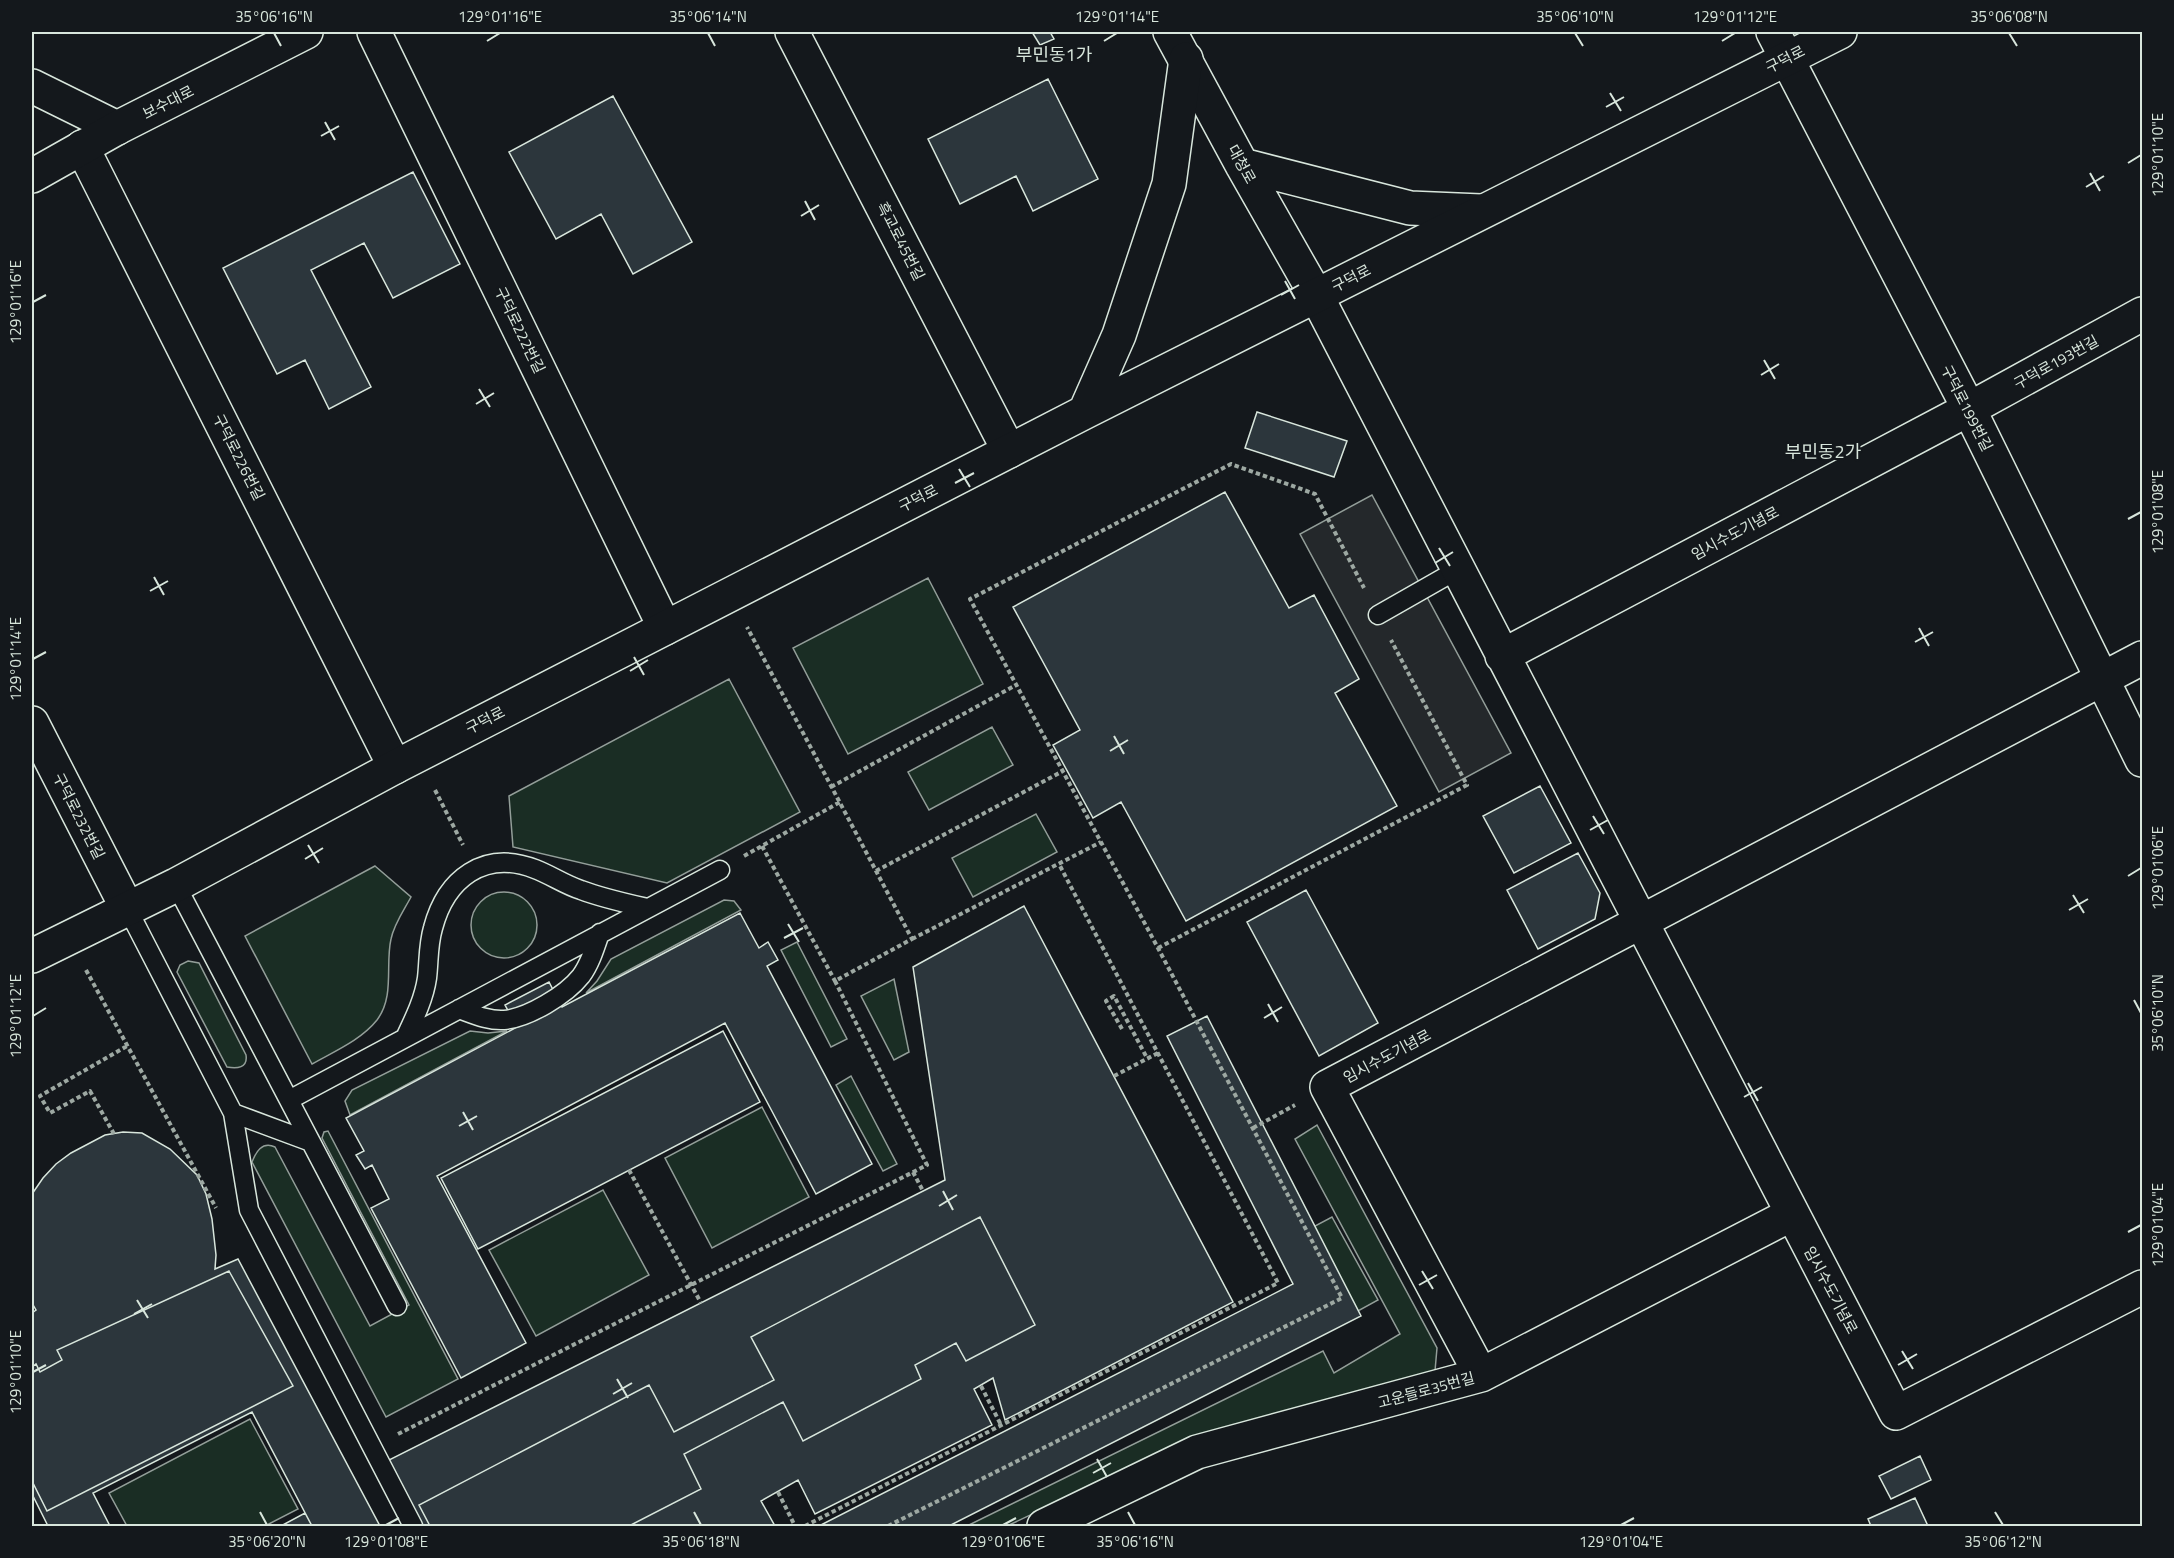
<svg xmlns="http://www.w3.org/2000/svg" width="2174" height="1558" viewBox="0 0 2174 1558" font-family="'Titillium Web','Noto Sans KR',sans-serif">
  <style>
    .green { fill: #1a2d24; stroke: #939e99; stroke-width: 1.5 }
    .parking { fill: #24282b; stroke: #939e99; stroke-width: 1.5 }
    .building { fill: #2c363c; stroke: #d8e6dc; stroke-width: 1.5 }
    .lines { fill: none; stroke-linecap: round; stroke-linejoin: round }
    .service-casing { stroke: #d8e6dc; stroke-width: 21 }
    .minor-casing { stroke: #d8e6dc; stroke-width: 36 }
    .secondary-casing { stroke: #d8e6dc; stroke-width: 36 }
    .primary-casing { stroke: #d8e6dc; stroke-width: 36 }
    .path { stroke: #9da8a2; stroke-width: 4; stroke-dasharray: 4.5 3; stroke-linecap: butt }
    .service { stroke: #14181c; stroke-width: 18 }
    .minor { stroke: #14181c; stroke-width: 33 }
    .secondary { stroke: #14181c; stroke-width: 33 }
    .primary { stroke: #14181c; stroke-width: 33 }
    .ticks { fill: none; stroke: #d8e6dc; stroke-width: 2 }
    .labels { text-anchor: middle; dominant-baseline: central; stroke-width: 4.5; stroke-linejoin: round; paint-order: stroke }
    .street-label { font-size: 15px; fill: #d8e6dc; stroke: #14181c }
    .quarter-label { font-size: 18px; fill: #d8e6dc; stroke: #14181c }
    .neatline { fill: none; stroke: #d8e6dc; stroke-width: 2 }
    .ticks-label { font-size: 15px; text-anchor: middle; fill: #d8e6dc }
  </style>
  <rect width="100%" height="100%" fill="#14181c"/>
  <path class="green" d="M928,578L983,684L848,754L793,648Z
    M729,679L800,812L667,883L513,847L509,796Z
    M992,727L1013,765L929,810L908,772Z
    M1036,814L1057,852L973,897L952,858Z
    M375,866L411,897C404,910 394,924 391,939C385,965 395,996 377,1020C361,1040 335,1051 312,1064L245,936Z
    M471 925a33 33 0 1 1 66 0a33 33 0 1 1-66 0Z
    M724,900L734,901L741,910L586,993L597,981L611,959Z
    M797,942L847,1039L831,1047L781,950Z
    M188,961L199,963L246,1055C248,1068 237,1069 227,1067L177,972L180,965Z
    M894,979L909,1052L894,1060L861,996Z
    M470,1031L488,1033L507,1031L350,1115L345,1101L352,1090Z
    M851,1076L897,1164L883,1171L836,1085Z
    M762,1107L809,1197L712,1248L665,1158Z
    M1317,1125L1437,1348L1435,1371L1193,1438L1007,1526H967L1323,1351L1334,1373L1400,1334L1295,1139Z
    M328,1131L458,1379L386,1417L252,1162C256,1152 262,1141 275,1147L370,1326L409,1305L322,1138L324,1132Z
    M603,1190L649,1275L536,1336L489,1250Z
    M1332,1217L1378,1300L1327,1328L1281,1244Z
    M250,1419L298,1509L265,1526H127L109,1493Z"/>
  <path class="parking" d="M1372,495L1511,753L1439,792L1300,534Z"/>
  <path class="building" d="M1032,32H1050L1054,39L1040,45Z
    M1048,79L1098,179L1033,211L1016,176L960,204L928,139Z
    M613,96L692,242L633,274L601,214L556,239L509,152Z
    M413,172L460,264L393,298L364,243L311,270L371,387L329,409L305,360L277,374L223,268Z
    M1257,412L1347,441L1334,477L1245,448Z
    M1225,492L1289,608L1314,595L1359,679L1335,693L1397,806L1186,921L1121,802L1093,818L1053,745L1080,730L1013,607Z
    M1540,786L1571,843L1514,873L1483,816Z
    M1578,853L1600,893L1595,919L1538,949L1507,890Z
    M1306,890L1378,1023L1319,1056L1247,922Z
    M1024,906L1233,1302L1005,1420L993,1378L974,1389L992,1425L815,1514L798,1480L761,1501L775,1526H418L385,1462L945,1180L913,967Z
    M740,913L759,948L768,942L778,960L767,966L872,1164L816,1194L725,1023L437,1176L526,1343L461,1378L371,1208L389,1199L372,1165L365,1169L356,1155L364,1151L346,1118L517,1027L505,1005L549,982L562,1007Z
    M1207,1016L1361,1316L949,1526H819L1293,1284L1167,1036Z
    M723,1031L760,1102L478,1249L441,1178Z
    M123,1132L142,1133L170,1149L197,1175L206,1194L212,1219L216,1255L215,1269L238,1259L380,1526H312L252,1412L93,1493L110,1526H48L32,1494V1313L36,1310L32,1303V1194L43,1178L56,1164L71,1153L105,1135Z
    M980,1217L1035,1325L966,1361L956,1343L915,1365L921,1379L803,1441L783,1402L684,1454L701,1489L629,1526H430L419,1505L649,1385L674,1432L774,1380L751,1337Z
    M229,1271L293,1386L47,1511L32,1481V1367L36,1364L40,1372L62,1360L57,1350Z
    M1920,1456L1931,1480L1891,1499L1879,1476Z
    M1915,1498L1928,1526H1871L1868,1519Z
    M305,1513L312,1526H281Z"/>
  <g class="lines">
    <g class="service-casing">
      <path id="service" d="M1378,615L1457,570
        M176,885L397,1306
        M127,908L233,1113L249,1210L413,1526
        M459,1009C473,1014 488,1021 504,1020C528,1018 566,995 581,976C590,964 595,948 600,933
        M405,1038C414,1019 424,999 427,978C429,961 428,945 433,928C446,879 484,849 535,869C551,875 565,885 581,890C602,898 625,903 647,908
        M289,1100L720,870
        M233,1113L311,1142"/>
    </g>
    <g class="minor-casing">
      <path id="minor" d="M374,32L665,628
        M792,32L1009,451
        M1773,32L1969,409L2142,760
        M32,86L117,128
        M82,147L395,767
        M1316,295L1896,1413L2142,1287
        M1502,656L1969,409L2142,314
        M32,723L127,908
        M1481,1375L1327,1087L2142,658
        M1044,1526L1197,1452L1481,1375L1792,1214"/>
    </g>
    <g class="secondary-casing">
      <path id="secondary" d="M1170,32L1242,165L1316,295
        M1242,165L1410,208L1481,211
        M32,176L117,128L306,32"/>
    </g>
    <g class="primary-casing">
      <path id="primary" d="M1085,412L1119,335L1169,184L1186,59
        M32,956L176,885L395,767L1085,412L1840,32"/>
    </g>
    <path class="path" d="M831,787L1016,685
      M435,790L463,845
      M762,846L835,981
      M744,856L840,802
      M876,871L1063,771
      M912,939L1101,842
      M1158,948L1467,785L1391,640
      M86,970L216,1208
      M1122,1029L1106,1001L1114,996L1147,1058
      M1114,1076L1158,1053
      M1253,1128L1295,1105
      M114,1134L90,1091L50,1113L40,1096L127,1046
      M629,1170L701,1303
      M913,1172L923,1191
      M981,1386L1001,1425
      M398,1434L927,1165L835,981L912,939L747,627
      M778,1492L795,1526
      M805,1526L1278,1283L1059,864
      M888,1526L1342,1298L1158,948L970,599L1231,464L1315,494L1364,588"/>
    <use href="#service" class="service"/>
    <use href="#minor" class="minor"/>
    <use href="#secondary" class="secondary"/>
    <use href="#primary" class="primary"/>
  </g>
  <path class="ticks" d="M274,33L281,46M708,33L715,46M1575,33L1583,46M2009,33L2017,46M487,41L500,33M1104,41L1117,33M1722,41L1735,33M1610,93L1621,111M1606,107L1624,97M325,122L335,140M321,136L339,126M2128,163L2141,155M2090,173L2100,191M2086,187L2104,176M805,201L815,220M801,216L819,205M1285,281L1295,299M1281,295L1299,285M33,302L46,295M1764,360L1775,379M1761,375L1779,364M479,389L490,407M476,404L494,393M959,469L970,487M955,483L974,473M2128,519L2141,512M1439,548L1450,566M1435,563L1453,552M154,577L164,595M150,591L168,581M1919,628L1929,646M1915,642L1933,632M634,657L644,675M33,659L46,652M630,671L648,660M1114,736L1124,754M1110,751L1128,740M1593,816L1604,834M1590,830L1608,820M308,845L319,863M305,859L323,848M2128,876L2141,868M2073,895L2084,913M2069,910L2088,899M788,924L799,942M784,938L803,928M2134,1000L2141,1013M1268,1004L1278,1022M33,1016L46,1008M1264,1018L1282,1007M1748,1083L1758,1101M1744,1097L1762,1087M463,1112L473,1130M459,1126L477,1116M943,1191L953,1210M939,1206L957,1195M2128,1232L2141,1225M1422,1271L1433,1289M1419,1285L1437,1275M137,1300L148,1318M134,1314L152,1304M1902,1351L1913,1369M1898,1365L1917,1354M33,1372L46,1365M617,1379L628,1398M613,1394L632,1383M1097,1459L1107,1477M1093,1473L1111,1463M260,1512L267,1525M694,1512L701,1525M1128,1512L1135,1525M1995,1512L2003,1525M386,1525L399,1518M1003,1525L1016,1518M1621,1525L1634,1518"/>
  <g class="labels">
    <g class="street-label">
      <text transform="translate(1785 59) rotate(-27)">구덕로</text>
      <text transform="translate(168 102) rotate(-27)">보수대로</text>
      <text transform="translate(1242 164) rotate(61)">대청로</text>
      <text transform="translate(901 241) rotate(63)">흑교로45번길</text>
      <text transform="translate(1351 278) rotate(-27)">구덕로</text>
      <text transform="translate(520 330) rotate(64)">구덕로222번길</text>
      <text transform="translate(2056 362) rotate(-29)">구덕로193번길</text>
      <text transform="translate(1967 408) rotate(63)">구덕로199번길</text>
      <text transform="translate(239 457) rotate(63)">구덕로226번길</text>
      <text transform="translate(918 498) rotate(-27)">구덕로</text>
      <text transform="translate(1735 533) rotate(-28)">임시수도기념로</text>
      <text transform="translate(485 720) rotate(-27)">구덕로</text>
      <text transform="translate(79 816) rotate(63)">구덕로232번길</text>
      <text transform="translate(1387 1056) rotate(-28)">임시수도기념로</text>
      <text transform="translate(1831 1290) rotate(62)">임시수도기념로</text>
      <text transform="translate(1426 1390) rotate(-15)">고운들로35번길</text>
    </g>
    <g class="quarter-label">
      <text x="1054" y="54">부민동1가</text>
      <text x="1823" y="451">부민동2가</text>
    </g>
  </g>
  <rect width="2174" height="1558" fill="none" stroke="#14181c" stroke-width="66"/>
  <rect x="33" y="33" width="2108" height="1492" class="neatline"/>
  <g class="ticks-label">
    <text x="274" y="22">35°06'16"N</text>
    <text x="500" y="22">129°01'16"E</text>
    <text x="708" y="22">35°06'14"N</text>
    <text x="1117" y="22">129°01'14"E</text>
    <text x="1575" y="22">35°06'10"N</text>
    <text x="1735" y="22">129°01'12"E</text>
    <text x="2009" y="22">35°06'08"N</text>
    <text transform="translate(2158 155) rotate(-90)" y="5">129°01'10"E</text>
    <text transform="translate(16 302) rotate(-90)" y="5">129°01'16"E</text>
    <text transform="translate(2158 512) rotate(-90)" y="5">129°01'08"E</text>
    <text transform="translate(16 659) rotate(-90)" y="5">129°01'14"E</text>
    <text transform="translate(2158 868) rotate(-90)" y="5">129°01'06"E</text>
    <text transform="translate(2158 1013) rotate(-90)" y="5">35°06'10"N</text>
    <text transform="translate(16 1016) rotate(-90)" y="5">129°01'12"E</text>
    <text transform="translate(2158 1225) rotate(-90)" y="5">129°01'04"E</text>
    <text transform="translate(16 1372) rotate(-90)" y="5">129°01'10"E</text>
    <text x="267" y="1547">35°06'20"N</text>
    <text x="386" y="1547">129°01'08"E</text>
    <text x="701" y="1547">35°06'18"N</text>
    <text x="1003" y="1547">129°01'06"E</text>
    <text x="1135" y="1547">35°06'16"N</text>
    <text x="1621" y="1547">129°01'04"E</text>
    <text x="2003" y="1547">35°06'12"N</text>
  </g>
</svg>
